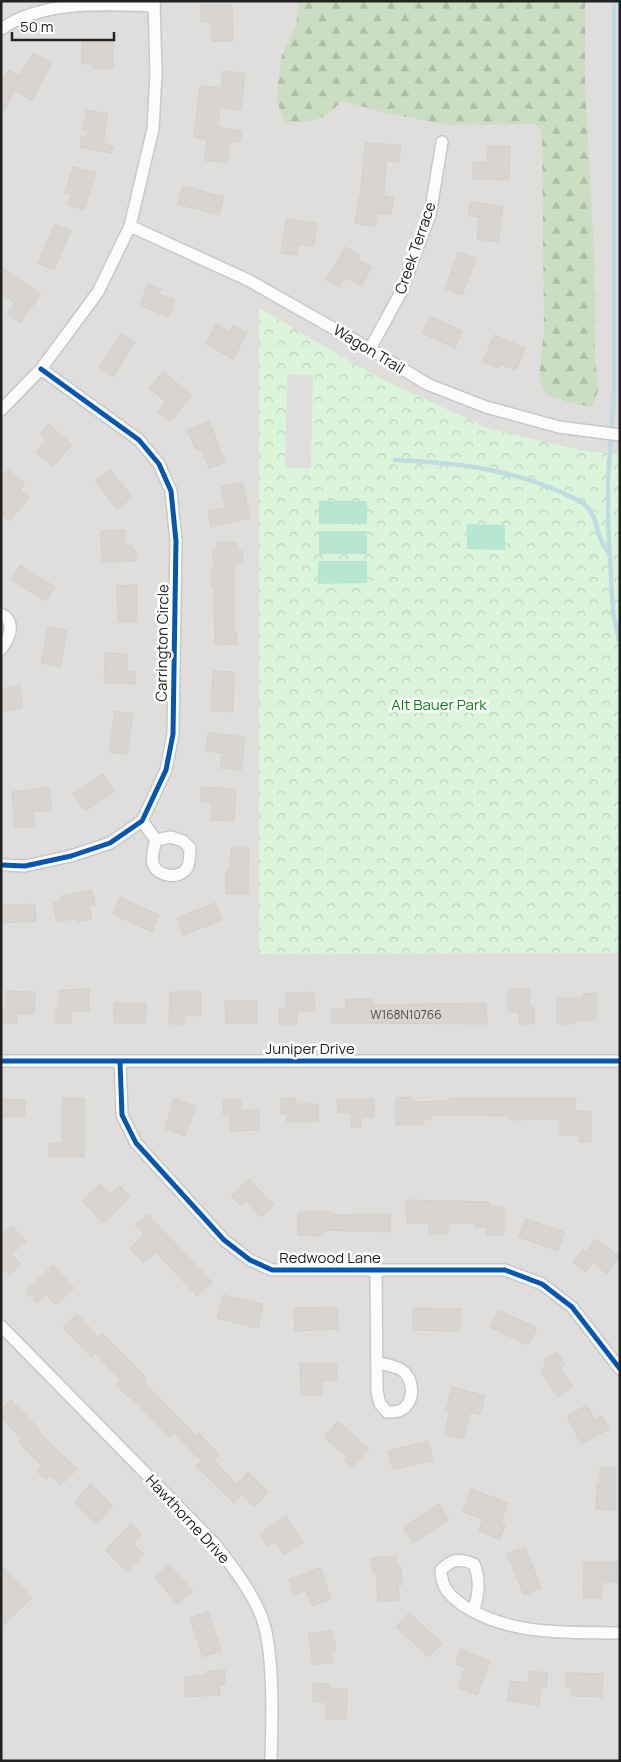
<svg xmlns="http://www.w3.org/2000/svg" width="621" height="1762" viewBox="0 0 621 1762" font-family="Manrope,sans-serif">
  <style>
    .residential { fill: #dfdedc }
    .forest { fill: url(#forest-firs) }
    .park { fill: url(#park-crowns) }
    .pitch { fill: #b7e6d2 }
    .parking { fill: #e0dfde }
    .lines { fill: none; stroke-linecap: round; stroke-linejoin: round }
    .stream { stroke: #bfdbe3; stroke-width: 4.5 }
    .building { fill: #d7d4d2; stroke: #d3d0cc }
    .street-casing { stroke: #c9c8c7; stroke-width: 14 }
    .street { stroke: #fdfcfc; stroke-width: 11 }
    .cycleway-casing { stroke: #fff; stroke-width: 8 }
    .cycleway { stroke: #0057b8; stroke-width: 5 }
    .labels { text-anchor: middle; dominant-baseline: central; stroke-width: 5; stroke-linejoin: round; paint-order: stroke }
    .number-label { font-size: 12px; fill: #4f4e4e }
    .street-label { font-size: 15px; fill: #222; stroke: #fff }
    .park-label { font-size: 15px; fill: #0c8416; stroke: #fff }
  </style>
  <defs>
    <pattern id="forest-firs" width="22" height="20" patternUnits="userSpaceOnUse" patternTransform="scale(1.25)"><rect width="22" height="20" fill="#cbdec1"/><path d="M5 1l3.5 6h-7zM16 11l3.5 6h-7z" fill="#aebea6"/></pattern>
    <pattern id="park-crowns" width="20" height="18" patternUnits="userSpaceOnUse" patternTransform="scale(1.25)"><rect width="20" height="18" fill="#daf5da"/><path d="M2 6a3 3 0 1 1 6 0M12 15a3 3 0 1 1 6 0" fill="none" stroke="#bbd2bb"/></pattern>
  </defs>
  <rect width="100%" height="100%" fill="#f0eeeb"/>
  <path class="residential" d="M1,1H620V1761H1Z"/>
  <path class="forest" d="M299,1H585V83L594,252L595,354L598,390L593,407L571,403L547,395L539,379L544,329L542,131L535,124L448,125L382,112L343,101C319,120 317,123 285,122L277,102L278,85L282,55L296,26Z"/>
  <path class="park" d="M259,308L381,379L490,429L579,450L620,455V953L259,954Z"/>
  <path class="pitch" d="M319,501H367V524H319Z
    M467,524L505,525V550L467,549Z
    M319,531H367V554H319Z
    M318,561H367V583L318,584Z"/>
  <path class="parking" d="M287,374L313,375L311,468H285Z"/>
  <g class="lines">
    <path class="stream" d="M614,1V393L608,479V524L613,613L620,644
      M395,460C452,462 511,469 563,493C570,497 580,500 586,506C599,518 596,540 609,553"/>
  </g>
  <path class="building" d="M201,5H232L233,41H212V22H201Z
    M82,42H113V68H93V64H82Z
    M33,53L52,63L32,100L15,91L1,115V83L9,70L20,76Z
    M223,71L245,73L241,110L220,107L218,127L242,131L240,142L230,141L227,163L204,160L207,139L194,137L200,86L221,88Z
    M87,110L108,114L103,143L114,147L112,153L80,147L82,136L86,138L89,132L83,129Z
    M365,143L401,145L399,162L386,161L384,196L394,197L391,215L377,213L375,227L354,223L361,192Z
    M487,146H510L509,180L473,179V162H487Z
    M73,167L96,173L84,210L68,205L71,194L65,193Z
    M183,186L224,197L219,215L178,204Z
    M470,202L503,206L498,242L477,239L479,217L468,216Z
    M286,219L317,223L314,246L298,244L297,255L281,253Z
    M55,224L71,231L54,270L38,263Z
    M345,247L360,255L357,259L372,267L361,286L345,277L340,287L326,280Z
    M458,252L476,258L462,295L445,289Z
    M1,267L41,294L20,323L7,314L15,303L1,293Z
    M148,284L161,289L159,294L175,300L169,317L140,305Z
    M430,316L462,331L455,348L422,333Z
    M216,324L230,332L234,325L247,333L233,359L206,344Z
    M121,333L135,342L113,377L99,368Z
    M494,335L525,348L516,370L500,364L498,368L483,362Z
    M163,372L192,395L170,422L158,412L166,402L149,388Z
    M209,421L225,462L209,468L201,448L196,450L187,430Z
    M49,424L72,445L52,467L36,452L46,441L40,434Z
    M110,469L132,497L117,509L95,481Z
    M8,470L25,483L20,490L29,497L10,521L1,514V478Z
    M242,482L250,518L211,527L208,511L226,507L221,487Z
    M125,530V546H133V550H136V561L102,562L101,531Z
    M217,542H237V551H242L243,563L234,564V633L237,632V644L215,645L214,587H212V569H214L213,550H217Z
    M20,565L55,587L46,601L11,580Z
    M137,585V622H118L117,586Z
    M48,627L67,631L60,667L41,663Z
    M105,653L127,654V671H135V684L104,683Z
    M213,671L234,672L233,712L211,711Z
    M20,685L22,708L1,712V689Z
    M115,711L133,714L127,755L109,752Z
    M208,733L245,737L241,770L220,768L222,753L206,751Z
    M103,774L115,791L85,811L73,794Z
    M49,787L52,810L33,812L34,826L15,828L12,792Z
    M201,787L236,789L234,821L211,820L212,802H201Z
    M231,848H249L248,894H226V870H230Z
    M92,890L95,906L89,904L92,919L78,922L77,918L57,922L53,903L62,901L61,896Z
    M120,897L159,915L152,932L113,914Z
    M215,903L222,920L183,935L177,918Z
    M35,904L36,921L1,923V905Z
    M89,989V1011H71L72,1023H56V1008L59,1007V990Z
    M508,989H530V1007H534V1024H519V1012H508Z
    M6,991L35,992L34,1014H17V1023H1V1008H6Z
    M170,992H201V1016L184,1015V1024H169Z
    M314,992L315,1011L297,1012V1024H279V1009H286V993Z
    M596,993V1020H574V1024H557V998H584L583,994Z
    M346,999H373V1005L486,1003L487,1024L332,1023V1009L346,1008Z
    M225,1001H257V1023H226Z
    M114,1003H146L145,1023H114Z
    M411,1097V1102L449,1101V1098H576L575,1111H591V1142H579V1135H560V1119L510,1120V1116L431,1115V1119H424V1125H396V1098Z
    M62,1098H84V1157H49V1143H62Z
    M174,1098L196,1106L185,1136L165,1129Z
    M281,1098H296V1104H318V1122H287V1114H281Z
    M1,1099L25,1100V1117H1Z
    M223,1099H241V1110H259V1130L230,1131V1114H223Z
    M337,1099H374V1117H361V1127H351V1113H338Z
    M249,1179L274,1205L261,1217L246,1201L241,1206L231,1196Z
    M100,1184L110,1195L120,1186L130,1197L103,1223L82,1201Z
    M406,1200L490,1202V1206L504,1207V1235H487L488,1227H475V1223H448V1234H429V1223H407Z
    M298,1212H334V1215L390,1214V1232L323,1230V1236L298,1235Z
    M147,1214L212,1282L197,1296L156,1252L144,1263L130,1248L144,1235L135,1225Z
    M525,1219L564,1232L558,1251L519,1237Z
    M12,1226L26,1241L11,1254L21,1264L9,1275L1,1266V1235Z
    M596,1239L620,1257L607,1274L593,1263L585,1272L573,1262L582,1250L586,1252Z
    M53,1265L74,1288L56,1305L46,1294L37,1303L26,1291Z
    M223,1295L263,1304L258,1328L217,1318Z
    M337,1307L338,1329L295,1331L294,1308Z
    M413,1308L461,1309L460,1331L413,1330Z
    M498,1310L537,1328L528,1345L490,1327Z
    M77,1314L98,1337L102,1333L147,1379L144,1382L196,1436L199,1433L219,1455L213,1460L237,1484L248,1472L268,1492L254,1507L242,1495L234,1503L196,1466L201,1461L174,1433L169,1437L130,1396L128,1397L116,1385L121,1381L95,1353L91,1357L63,1327Z
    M557,1352L565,1365L560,1368L573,1386L558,1397L540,1371L547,1366L543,1361Z
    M300,1363H337V1381H321L322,1395H301Z
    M452,1387L485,1396L480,1415L470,1412L463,1439L444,1434L450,1410L446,1409Z
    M11,1400L39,1429L37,1430L77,1469L61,1485L50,1475L46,1479L37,1471L42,1466L18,1442L22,1439L1,1418V1410Z
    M587,1405L595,1420L602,1416L609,1429L581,1444L567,1416Z
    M338,1421L369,1449L352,1468L344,1461L347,1457L324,1437Z
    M428,1441L433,1460L393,1470L388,1451Z
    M600,1468H616V1510L596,1509L597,1483H600Z
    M91,1484L113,1506L96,1524L74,1502Z
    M471,1489L508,1503L501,1523L505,1525L500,1539L479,1531L483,1519L463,1512Z
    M439,1504L449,1520L413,1543L403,1527Z
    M286,1516L303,1542L284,1555L275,1541L268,1546L260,1534Z
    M131,1524L142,1534L133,1544L144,1554L127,1572L105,1550Z
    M525,1547L541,1588L524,1595L507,1554Z
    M396,1556L397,1567H401L402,1585H398L399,1600L378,1602L376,1573H373L371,1558Z
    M584,1562H617V1582H602V1598H583Z
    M1,1565L32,1598L1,1627Z
    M169,1565L193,1591L177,1604L155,1577Z
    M320,1568L331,1599L312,1606L306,1590L294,1595L289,1579Z
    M208,1612L221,1651L203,1657L190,1618Z
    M409,1613L442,1643L429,1657L396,1627Z
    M332,1630L336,1650L331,1651L333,1662L313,1665L308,1634Z
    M460,1649L490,1661L477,1695L458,1688L465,1668L456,1665Z
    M225,1670V1685H219L220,1695L185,1697L184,1677L208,1675L207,1671Z
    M529,1671L548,1673L546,1688L541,1687L539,1705L507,1701L510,1681L528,1683Z
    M566,1673L603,1674L602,1697L572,1696V1688H566Z
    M313,1683L329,1684L328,1688L347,1689L346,1719H326V1702H313Z"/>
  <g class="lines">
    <g class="street-casing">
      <path id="street" d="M1,29C43,0 104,4 154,6
        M130,226L248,280L370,349L427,384L486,407L559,427L620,435
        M370,349L401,292L430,215L442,142
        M1,410L41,369L98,292L130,226L153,129L156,73L154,1
        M1,614C17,622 9,639 1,649
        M142,821L156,840
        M171,837L183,841L190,848C190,854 190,863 187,868C179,880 158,877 153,864C151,856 154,847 156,840Z
        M1,865L25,866L71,856L110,843L142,821L166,770L173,734L176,541L171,491L159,464L139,440L41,369
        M1,1061H620
        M120,1061L122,1115L136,1143L224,1240L250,1260L272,1270H505L542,1284L572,1307L620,1369
        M376,1270L377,1391L380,1404L387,1412C390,1412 395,1412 399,1411C416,1404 415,1377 400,1369C393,1366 384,1364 377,1362
        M1,1326L214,1543C231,1565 249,1587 260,1613C275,1646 272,1723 271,1761
        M474,1611C478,1594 481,1582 474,1564C459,1558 452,1559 441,1570C441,1588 450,1596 464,1606C512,1636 566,1632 620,1633"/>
    </g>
    <use href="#street" class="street"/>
    <g class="cycleway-casing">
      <path id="cycleway" d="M1,865L25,866L71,856L110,843L142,821L166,770L173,734L176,541L171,491L159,464L139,440L41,369
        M1,1061H620
        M120,1061L122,1115L136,1143L224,1240L250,1260L272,1270H505L542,1284L572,1307L620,1369"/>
    </g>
    <use href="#cycleway" class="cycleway"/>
  </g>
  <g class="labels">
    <g class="number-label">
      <text x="406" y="1014">W168N10766</text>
    </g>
    <g class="street-label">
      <text transform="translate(415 248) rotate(-71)">Creek Terrace</text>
      <text transform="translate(369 349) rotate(31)">Wagon Trail</text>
      <text transform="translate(162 643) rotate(-89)">Carrington Circle</text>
      <text x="310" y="1048">Juniper Drive</text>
      <text x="330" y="1257">Redwood Lane</text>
      <text transform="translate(188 1519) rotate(47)">Hawthorne Drive</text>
    </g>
    <g class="park-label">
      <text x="439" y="704">Alt Bauer Park</text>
    </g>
  </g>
  <rect width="621" height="1762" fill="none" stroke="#222222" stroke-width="5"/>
  <path d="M12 32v8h102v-8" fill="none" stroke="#222222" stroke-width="2.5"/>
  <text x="20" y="32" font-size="15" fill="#222222" stroke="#ffffff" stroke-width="4" paint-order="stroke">50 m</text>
</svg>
